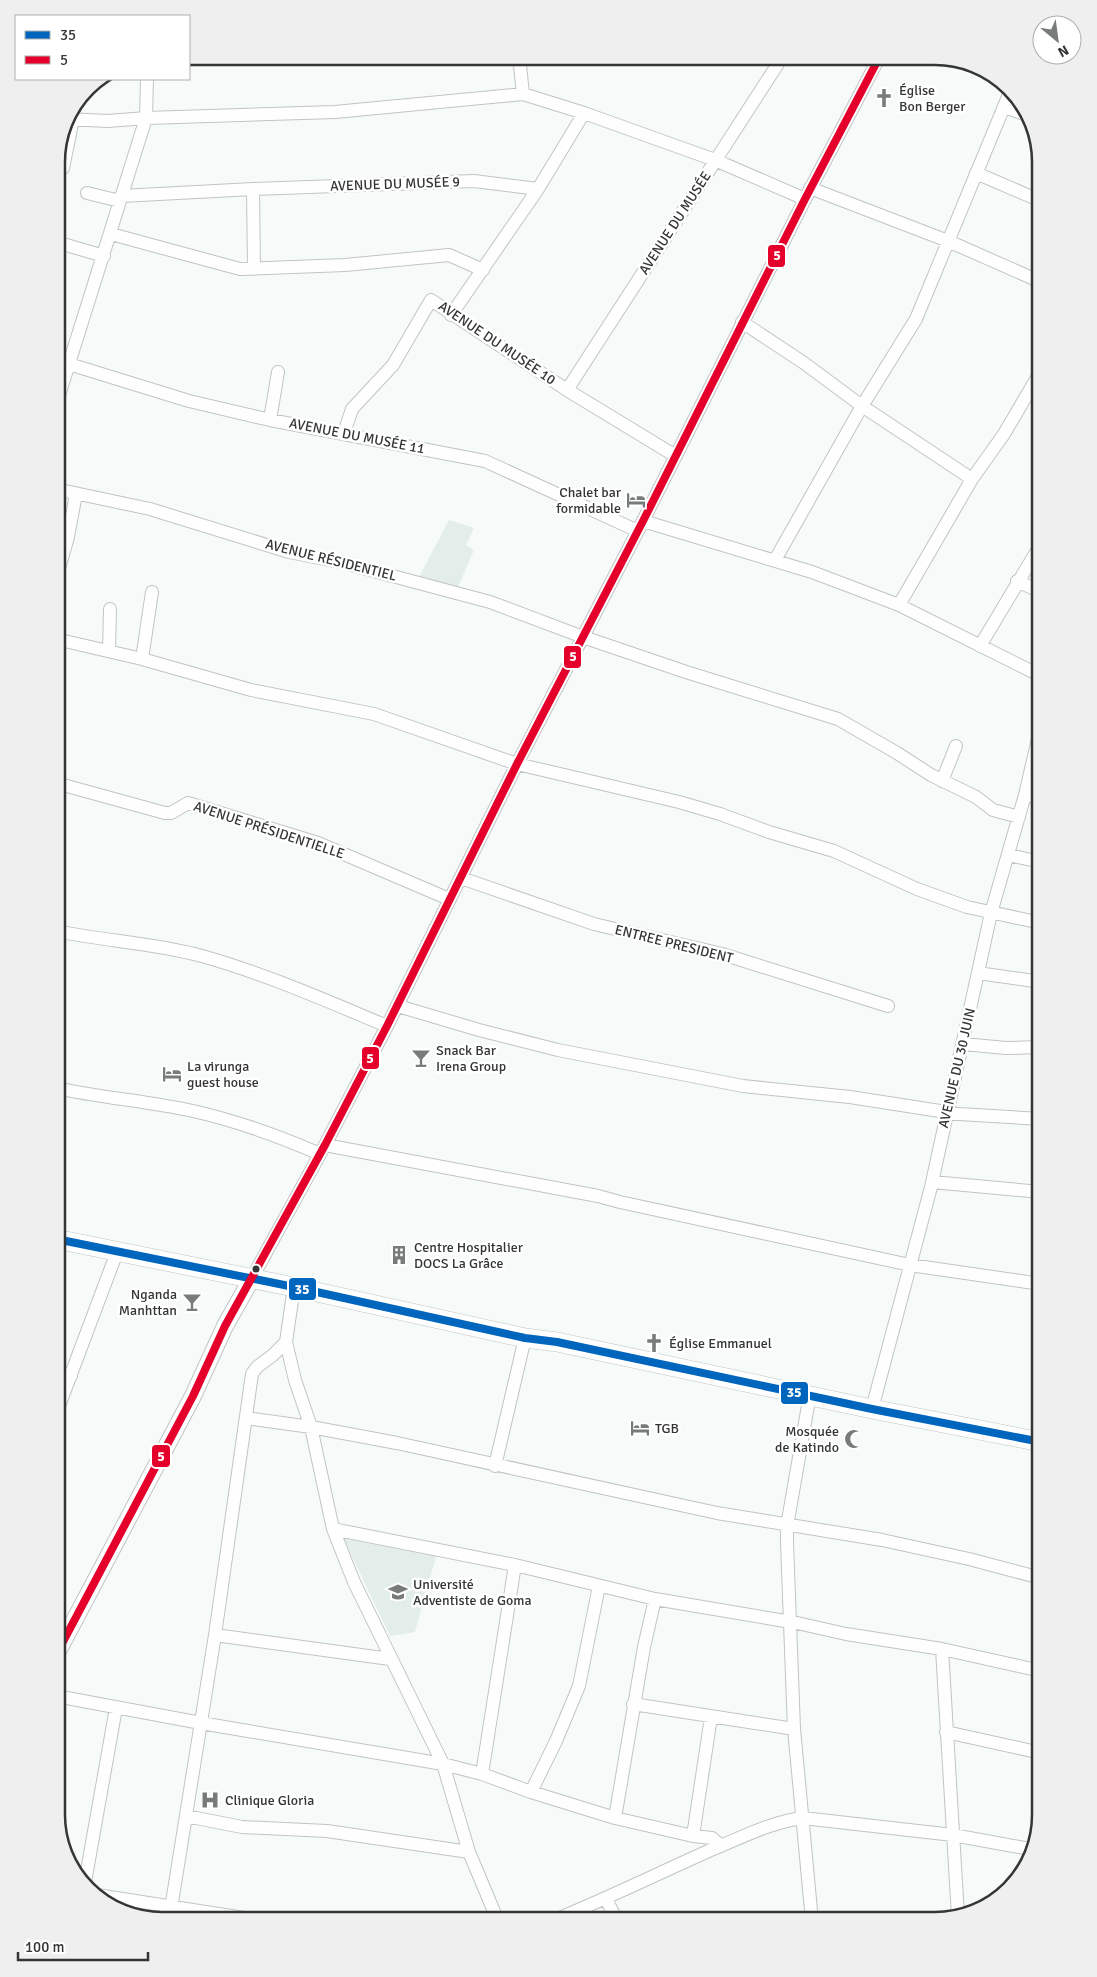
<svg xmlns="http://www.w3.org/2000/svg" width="1097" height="1977" viewBox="0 0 1097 1977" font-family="Signika,sans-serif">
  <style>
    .built { fill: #e3eeea }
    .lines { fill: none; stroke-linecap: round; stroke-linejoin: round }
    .minor-casing { stroke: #c1c4c3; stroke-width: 14 }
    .major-casing { stroke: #c1c4c3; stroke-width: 18 }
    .highway-casing { stroke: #c1c4c3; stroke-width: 20 }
    .minor { stroke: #fefefe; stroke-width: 12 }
    .major { stroke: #fefefe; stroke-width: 16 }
    .highway { stroke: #fefefe; stroke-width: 19 }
    .bus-1-casing { stroke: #fff; stroke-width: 11 }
    .bus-2-casing { stroke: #fff; stroke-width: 11 }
    .bus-1 { stroke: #0065bd; stroke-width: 8 }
    .bus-2 { stroke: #e4002b; stroke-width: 8 }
    .bus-dot { fill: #333635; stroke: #fff; stroke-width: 2 }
    .labels { text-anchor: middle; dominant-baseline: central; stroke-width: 5; stroke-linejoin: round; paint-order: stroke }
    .poi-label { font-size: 14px; fill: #333635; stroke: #fff; text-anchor: start }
    .street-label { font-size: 14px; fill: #333635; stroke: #fff }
    .rim { fill: none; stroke: #333635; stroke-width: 2.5 }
    .line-badge { stroke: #fff; stroke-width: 2 }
    .badge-label { font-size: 14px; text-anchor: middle; font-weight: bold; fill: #fff }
  </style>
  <rect width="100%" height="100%" fill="#f6fbf9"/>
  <path class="built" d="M449,520L474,528L466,545L474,550L457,589L419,577Z
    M341,1533L437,1553L415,1632L390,1636Z"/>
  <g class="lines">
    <g class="minor-casing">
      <path id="minor" d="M519,56L523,94
        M856,56L877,62
        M1005,107L1029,116
        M66,119L108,121L146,118L335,112L523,94L584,113L715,160L805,199
        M63,168L73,119
        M976,173L1041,201
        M810,188L948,241L1041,282
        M253,189L254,269
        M87,193L120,201
        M121,196L253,189L474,181L538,189
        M111,234L240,269L345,265L449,255L483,270
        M56,242L104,256
        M451,315L538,189L584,113
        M742,322L804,363L862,406L972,479
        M56,360L189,401L270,420L485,461L638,531
        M567,390L783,56
        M56,405L146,118L147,79
        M270,420L278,372
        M344,433L352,409L393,365L431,300L567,390L674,455
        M56,489L150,509L289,552L340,562L490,602L583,637L686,672L838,719L897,753L931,775L976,797L993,810L1019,817
        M643,521L812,572L899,605L1041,676
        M775,560L862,406L916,319L1010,92
        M56,579L68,537L76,494
        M1017,581L1041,592
        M899,605L972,479L1004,434L1041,371
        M56,639L142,659L251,690L374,714L517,764L679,802L720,814L769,832L834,851L917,889L967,907L1041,923
        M980,646L1041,544
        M109,651L110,609
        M142,659L152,592
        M942,781L956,746
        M56,783L165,813H171L188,803L318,843L449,899
        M1025,795L1041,797
        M1008,855L1041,862
        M461,878L594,924L722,954L888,1006
        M56,931C105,941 155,943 202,956C266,974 327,1001 387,1026
        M978,973L1041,982
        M398,1006L479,1030L558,1050L743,1086L850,1097L959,1114L1041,1119
        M963,1044L1006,1048L1041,1047
        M56,1088C102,1098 148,1101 193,1111C237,1121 279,1136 320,1154
        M325,1145L598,1196L620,1202L910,1265L1041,1284
        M932,1182L1041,1192
        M252,1278L325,1145L387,1026L517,764L643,521L805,199L880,56
        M294,1287L286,1342L295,1380L311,1427L333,1529L354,1582L443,1764L469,1852L498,1921
        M56,1373L71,1376
        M810,1394L787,1526V1543L794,1729L812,1921
        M872,1409L931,1187L991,913L1025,795L1041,726
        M56,1414L117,1252
        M246,1418L311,1427L397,1443L717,1513L882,1540L969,1559L1041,1578
        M495,1466L525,1338
        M333,1529L515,1565L655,1599L797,1623L846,1634L942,1649L1041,1671
        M215,1635L390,1659
        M942,1649L958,1916
        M56,1696L201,1723L443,1764L482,1774L531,1792L615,1818L693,1836L712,1838L721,1846
        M633,1704L794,1729
        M946,1732L1041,1753
        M482,1774L515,1565
        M531,1792L556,1741L579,1686L599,1586
        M186,1816L242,1827L327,1831L469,1852
        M615,1818L644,1647L655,1599
        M693,1836L711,1717
        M85,1882L116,1708
        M97,1895L264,1921
        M606,1899L617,1921
        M169,1921L215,1635L252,1374L257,1367L273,1355L286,1342
        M552,1921C606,1899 659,1873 713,1849C743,1837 771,1822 803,1818L953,1835L1030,1849"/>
    </g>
    <g class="major-casing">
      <path id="major" d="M56,1655L193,1396L225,1326L252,1278"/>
    </g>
    <g class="highway-casing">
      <path id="highway" d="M56,1239L294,1287L525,1338L557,1342L872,1409L1041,1442"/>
    </g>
    <use href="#minor" class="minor"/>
    <use href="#major" class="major"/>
    <use href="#highway" class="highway"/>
    <g class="bus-1-casing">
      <path id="bus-1" d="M56,1239L294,1287L525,1338L557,1342L872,1409L1041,1442"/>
    </g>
    <g class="bus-2-casing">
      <path id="bus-2" d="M56,1655L193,1396L225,1326L325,1145L387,1026L517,764L643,521L805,199L880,56"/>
    </g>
    <use href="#bus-1" class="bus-1"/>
    <use href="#bus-2" class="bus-2"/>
  </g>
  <defs>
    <g id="church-bare" transform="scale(1.5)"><path d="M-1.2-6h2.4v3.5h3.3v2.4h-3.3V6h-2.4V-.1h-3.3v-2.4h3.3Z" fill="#777b7a" stroke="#fff" stroke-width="2.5" paint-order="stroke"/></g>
    <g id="hotel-bare" transform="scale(1.5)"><path d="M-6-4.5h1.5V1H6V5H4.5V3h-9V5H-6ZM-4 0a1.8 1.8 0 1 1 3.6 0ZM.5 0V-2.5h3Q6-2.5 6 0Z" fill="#777b7a" stroke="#fff" stroke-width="2.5" paint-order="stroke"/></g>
    <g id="bar-bare" transform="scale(1.5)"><path d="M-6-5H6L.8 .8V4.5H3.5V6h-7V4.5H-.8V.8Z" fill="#777b7a" stroke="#fff" stroke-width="2.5" paint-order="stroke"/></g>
    <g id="building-bare" transform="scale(1.5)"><path d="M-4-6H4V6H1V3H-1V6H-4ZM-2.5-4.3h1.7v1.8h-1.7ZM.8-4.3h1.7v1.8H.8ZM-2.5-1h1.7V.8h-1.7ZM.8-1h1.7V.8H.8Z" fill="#777b7a" stroke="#fff" stroke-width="2.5" paint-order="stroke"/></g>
    <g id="mosque-bare" transform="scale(1.5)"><path d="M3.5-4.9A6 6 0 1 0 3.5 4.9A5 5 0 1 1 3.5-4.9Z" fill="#777b7a" stroke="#fff" stroke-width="2.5" paint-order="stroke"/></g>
    <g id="university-bare" transform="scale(1.5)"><path d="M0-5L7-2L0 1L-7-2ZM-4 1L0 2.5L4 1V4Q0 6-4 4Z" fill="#777b7a" stroke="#fff" stroke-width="2.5" paint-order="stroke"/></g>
    <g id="hospital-bare" transform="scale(1.5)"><path d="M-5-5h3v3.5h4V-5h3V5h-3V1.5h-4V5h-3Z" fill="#777b7a" stroke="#fff" stroke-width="2.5" paint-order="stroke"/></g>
  </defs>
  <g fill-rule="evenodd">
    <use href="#church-bare" x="884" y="98"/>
    <use href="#hotel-bare" x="636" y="500"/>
    <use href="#bar-bare" x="421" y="1058"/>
    <use href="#hotel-bare" x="172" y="1074"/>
    <use href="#building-bare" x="399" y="1255"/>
    <use href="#bar-bare" x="192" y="1302"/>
    <use href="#church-bare" x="654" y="1343"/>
    <use href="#hotel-bare" x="640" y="1428"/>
    <use href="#mosque-bare" x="854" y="1439"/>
    <use href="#university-bare" x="398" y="1592"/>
    <use href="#hospital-bare" x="210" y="1800"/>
  </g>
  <circle class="bus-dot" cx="256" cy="1269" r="4.5"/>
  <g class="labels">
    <g class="poi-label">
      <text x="899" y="90">Église<tspan x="899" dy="16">Bon Berger</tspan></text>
      <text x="621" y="492" text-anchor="end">Chalet bar<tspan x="621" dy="16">formidable</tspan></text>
      <text x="436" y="1050">Snack Bar<tspan x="436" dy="16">Irena Group</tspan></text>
      <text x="187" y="1066">La virunga<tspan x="187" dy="16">guest house</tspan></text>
      <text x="414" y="1247">Centre Hospitalier<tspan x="414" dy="16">DOCS La Grâce</tspan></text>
      <text x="177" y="1294" text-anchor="end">Nganda<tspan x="177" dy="16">Manhttan</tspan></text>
      <text x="669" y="1343">Église Emmanuel</text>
      <text x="655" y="1428">TGB</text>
      <text x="839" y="1431" text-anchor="end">Mosquée<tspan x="839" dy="16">de Katindo</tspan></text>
      <text x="413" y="1584">Université<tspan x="413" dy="16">Adventiste de Goma</tspan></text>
      <text x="225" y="1800">Clinique Gloria</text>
    </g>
    <g class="street-label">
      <text transform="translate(395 184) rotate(-2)">AVENUE DU MUSÉE 9</text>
      <text transform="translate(675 223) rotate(-57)">AVENUE DU MUSÉE</text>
      <text transform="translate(497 343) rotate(34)">AVENUE DU MUSÉE 10</text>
      <text transform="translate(357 436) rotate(11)">AVENUE DU MUSÉE 11</text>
      <text transform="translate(331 560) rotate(14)">AVENUE RÉSIDENTIEL</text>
      <text transform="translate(269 830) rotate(18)">AVENUE PRÉSIDENTIELLE</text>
      <text transform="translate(674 944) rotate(14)">ENTREE PRESIDENT</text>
      <text transform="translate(957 1068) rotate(-77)">AVENUE DU 30 JUIN</text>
    </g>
  </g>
  <path d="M0 0H1097V1977H0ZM162 65H935A97 97 0 0 1 1032 162V1815A97 97 0 0 1 935 1912H162A97 97 0 0 1 65 1815V162A97 97 0 0 1 162 65Z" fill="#efefef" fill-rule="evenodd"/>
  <path class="rim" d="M162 65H935A97 97 0 0 1 1032 162V1815A97 97 0 0 1 935 1912H162A97 97 0 0 1 65 1815V162A97 97 0 0 1 162 65Z"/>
  <g class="line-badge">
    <rect x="767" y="244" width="19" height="24" rx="5" fill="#e4002b"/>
    <rect x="563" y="645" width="19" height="24" rx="5" fill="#e4002b"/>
    <rect x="361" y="1046" width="19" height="24" rx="5" fill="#e4002b"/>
    <rect x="288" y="1277" width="29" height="24" rx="5" fill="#0065bd"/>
    <rect x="780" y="1381" width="29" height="24" rx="5" fill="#0065bd"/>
    <rect x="151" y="1444" width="20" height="24" rx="5" fill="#e4002b"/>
  </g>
  <g class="badge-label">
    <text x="777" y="260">5</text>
    <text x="573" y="661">5</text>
    <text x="370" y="1063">5</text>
    <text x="302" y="1294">35</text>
    <text x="794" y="1397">35</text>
    <text x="161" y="1461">5</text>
  </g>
  <rect x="15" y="15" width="175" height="65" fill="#ffffff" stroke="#adafae"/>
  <rect x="25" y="31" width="25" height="8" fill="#0065bd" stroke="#adafae"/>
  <text x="60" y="40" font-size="15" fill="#333635">35</text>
  <rect x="25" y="56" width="25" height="8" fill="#e4002b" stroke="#adafae"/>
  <text x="60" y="65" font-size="15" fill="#333635">5</text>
  <g transform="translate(1057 40) rotate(151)"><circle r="24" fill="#ffffff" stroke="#adafae"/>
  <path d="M0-4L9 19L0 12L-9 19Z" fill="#777b7a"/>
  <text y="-8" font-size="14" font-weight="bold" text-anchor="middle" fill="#333635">N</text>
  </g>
  <path d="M18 1952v8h130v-8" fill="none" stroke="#333635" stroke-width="2.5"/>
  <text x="25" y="1952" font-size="15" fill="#333635" stroke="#ffffff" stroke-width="4" paint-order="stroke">100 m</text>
</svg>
